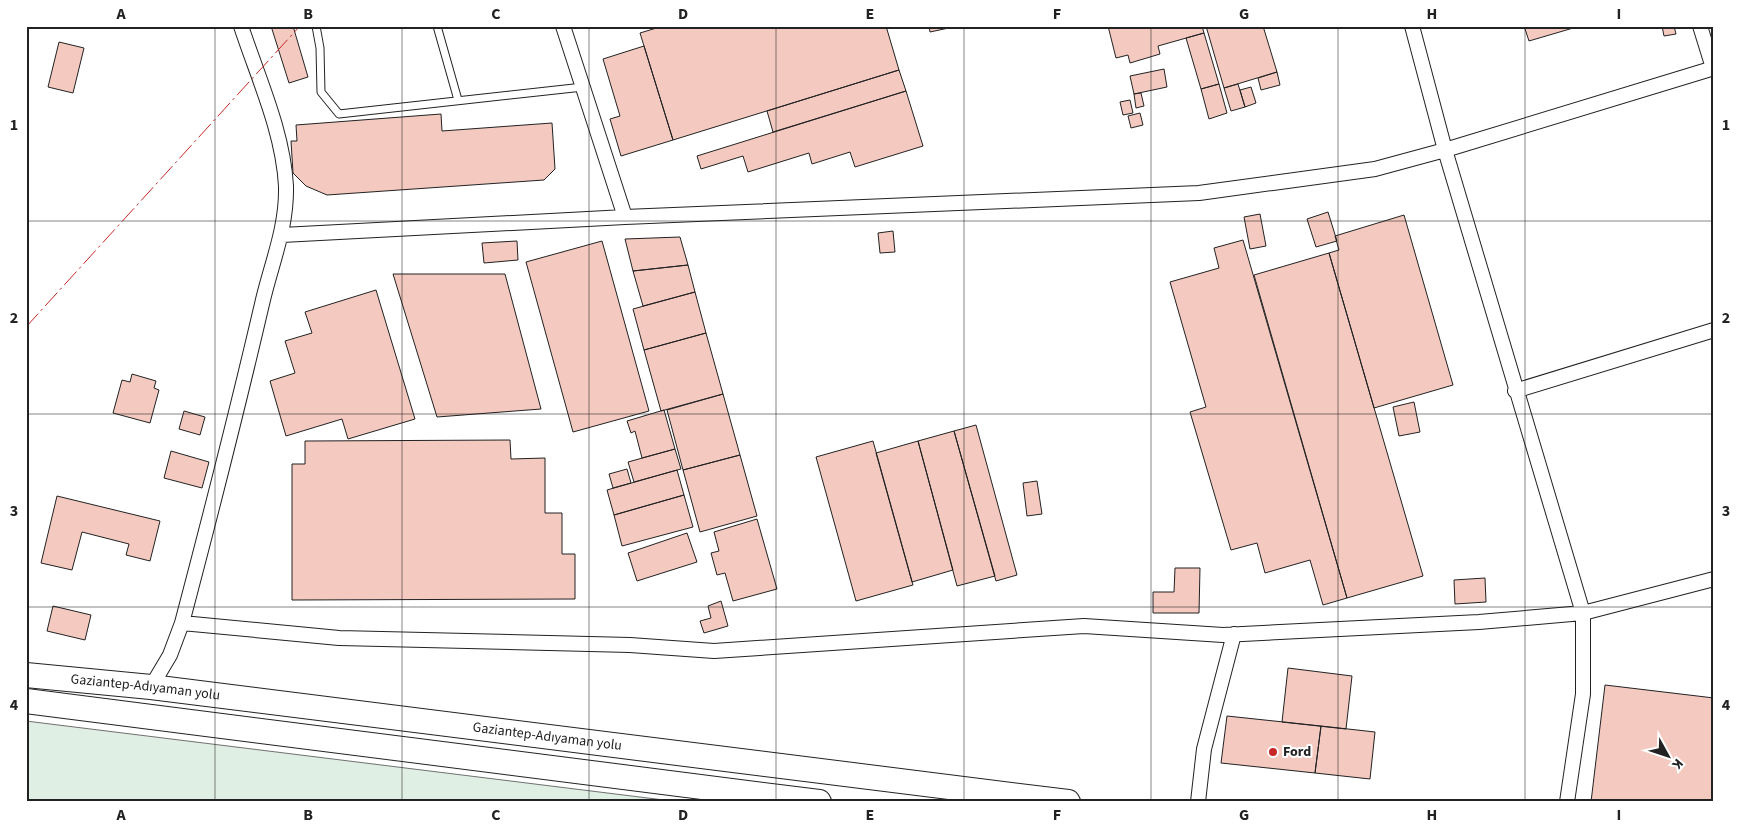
<svg xmlns="http://www.w3.org/2000/svg" width="1740" height="828" viewBox="0 0 1740 828" font-family="'Source Sans 3',sans-serif">
  <style>
    .green { fill: #e0efe3; stroke: #6f6f6f }
    .building { fill: #f3c9c0; stroke: #222 }
    .lines { fill: none; stroke-linecap: round; stroke-linejoin: round }
    .lane-casing { stroke: #222; stroke-width: 9 }
    .street-casing { stroke: #222; stroke-width: 16 }
    .highway-casing { stroke: #222; stroke-width: 26 }
    .lane { stroke: #fff; stroke-width: 7 }
    .street { stroke: #fff; stroke-width: 14 }
    .highway { stroke: #fff; stroke-width: 24 }
    .power { stroke: #c62828; stroke-width: 1; stroke-dasharray: 18 4 2.5 4; stroke-linecap: butt }
    .grid { fill: none; stroke: #222; stroke-width: 1; stroke-opacity: 0.55 }
    .poi-dot { fill: #c62828; stroke: #fff; stroke-width: 2 }
    .labels { text-anchor: middle; dominant-baseline: central; stroke-width: 4; stroke-linejoin: round; paint-order: stroke }
    .street-label { font-size: 14px; fill: #222; stroke: #fff }
    .poi-label { font-size: 14px; font-weight: bold; fill: #222; stroke: #fff; text-anchor: start }
    .neatline { fill: none; stroke: #222; stroke-width: 2 }
    .grid-label { font-size: 16px; text-anchor: middle; font-weight: bold; fill: #222 }
  </style>
  <rect width="100%" height="100%" fill="#fff"/>
  <path class="green" d="M26,721L680,802H26Z"/>
  <path class="building" d="M271,26H293L308,77L289,83Z
    M663,26H886L899,70L673,140L640,33Z
    M929,26H958L930,32Z
    M1108,26H1202L1204,33L1158,46L1160,54L1130,63L1128,55L1116,58Z
    M1206,26H1263L1277,72L1224,88Z
    M1524,26H1580L1529,41Z
    M1662,26H1674L1676,34L1664,36Z
    M1204,33L1219,84L1201,89L1186,38Z
    M59,42L84,48L73,93L48,87Z
    M644,46L673,140L621,156L610,119L620,116L603,59Z
    M1164,69L1167,87L1134,94L1130,76Z
    M899,70L906,91L773,132L767,111Z
    M1277,72L1280,85L1261,90L1258,78Z
    M1219,84L1227,113L1209,119L1201,89Z
    M1238,84L1245,107L1231,111L1224,88Z
    M1251,87L1256,103L1245,107L1240,90Z
    M906,91L923,146L855,167L850,152L812,164L809,153L748,172L743,156L701,169L697,156Z
    M1141,93L1144,106L1136,108L1134,94Z
    M1130,100L1133,113L1123,115L1120,102Z
    M1140,113L1143,125L1131,128L1128,116Z
    M441,114L442,131L552,123L555,169L544,180L327,195L306,186L293,173L291,141H297L296,125Z
    M1328,212L1337,241L1316,247L1307,219Z
    M1260,214L1266,246L1250,249L1244,217Z
    M1404,215L1453,385L1374,408L1329,253L1339,250L1335,236Z
    M893,231L895,252L880,253L878,233Z
    M680,237L688,265L633,271L625,239Z
    M1243,240L1347,598L1323,605L1310,560L1265,573L1257,543L1231,550L1190,412L1206,407L1170,282L1219,268L1214,248Z
    M517,241L518,260L484,263L482,243Z
    M602,241L649,411L573,432L526,262Z
    M1329,253L1423,576L1347,598L1254,275Z
    M688,265L695,292L643,306L633,271Z
    M393,274H505L541,409L437,417Z
    M376,290L415,419L348,439L342,419L286,436L270,381L295,373L285,341L312,333L305,312Z
    M695,292L706,333L644,350L633,309Z
    M706,333L723,394L661,411L644,350Z
    M132,374L156,381L154,388L159,390L150,423L113,413L122,380L130,382Z
    M723,394L740,455L683,470L667,410Z
    M1414,402L1420,432L1399,436L1393,407Z
    M664,410L675,449L642,458L635,431L631,433L627,421Z
    M184,411L205,417L200,435L179,429Z
    M976,425L1017,575L996,581L954,431Z
    M954,431L995,576L957,586L918,441Z
    M510,440L511,459L545,458V513H562V554H575V599L292,600V464H305V441Z
    M873,441L913,585L856,601L816,457Z
    M918,441L953,570L912,582L876,453Z
    M675,449L681,469L634,482L628,462Z
    M171,451L209,462L202,488L164,478Z
    M740,455L757,516L700,532L683,470Z
    M627,469L631,483L613,488L609,474Z
    M677,470L684,495L614,515L607,490Z
    M1037,481L1042,514L1027,516L1023,483Z
    M684,495L693,527L622,546L614,515Z
    M57,496L160,521L150,561L126,555L129,544L82,532L72,570L41,563Z
    M757,519L777,589L733,601L725,573L717,575L711,553L719,551L714,532Z
    M687,533L697,562L637,581L628,553Z
    M1175,568H1200L1199,613H1153V592H1174Z
    M1485,578L1486,602L1455,604L1454,580Z
    M721,601L728,626L704,633L700,621L711,618L708,606Z
    M53,606L91,615L85,640L47,631Z
    M1288,668L1352,676L1346,729L1282,722Z
    M1605,685L1714,698V802H1591Z
    M1227,716L1321,726L1315,773L1221,763Z
    M1321,726L1375,732L1370,779L1315,773Z"/>
  <g class="lines">
    <g class="lane-casing">
      <path id="lane" d="M316,26L320,48L321,92L339,114L583,87
        M437,26L458,100"/>
    </g>
    <g class="street-casing">
      <path id="street" d="M563,26L625,217
        M1412,26L1445,150L1583,613V694L1567,802
        M1700,26L1713,68
        M282,235L625,217L1199,193L1375,169L1445,150L1714,68
        M1515,391L1714,330
        M182,623L339,638L630,645L714,651L1084,626L1223,635L1479,622L1583,613L1714,579
        M151,687L170,655L182,623C210,517 237,411 262,304C271,264 287,229 286,186C283,131 258,78 241,26
        M1198,802L1204,749L1234,634"/>
    </g>
    <g class="highway-casing">
      <g id="highway">
        <path id="s1" d="M26,675L151,687L1068,802"/>
        <path d="M26,701L819,802"/>
      </g>
    </g>
    <use href="#lane" class="lane"/>
    <use href="#street" class="street"/>
    <use href="#highway" class="highway"/>
    <path class="power" d="M26,327L300,26"/>
  </g>
  <path class="grid" d="M215,26V802M402,26V802M589,26V802M776,26V802M964,26V802M1151,26V802M1338,26V802M1525,26V802M26,221H1714M26,414H1714M26,607H1714"/>
  <circle class="poi-dot" cx="1273" cy="752" r="5"/>
  <g class="labels">
    <g class="street-label">
      <text stroke="none"><textPath href="#s1" startOffset="120">Gaziantep-Adıyaman yolu</textPath></text>
      <text stroke="none"><textPath href="#s1" startOffset="525">Gaziantep-Adıyaman yolu</textPath></text>
    </g>
    <g class="poi-label">
      <text x="1283" y="752">Ford</text>
    </g>
  </g>
  <rect width="1740" height="828" fill="none" stroke="#ffffff" stroke-width="55"/>
  <g transform="translate(1668 756) rotate(130)" stroke="#ffffff" stroke-width="4" paint-order="stroke">
  <path d="M0-4L9 19L0 12L-9 19Z" fill="#222222"/>
  <text y="-8" font-size="14" font-weight="bold" text-anchor="middle" fill="#222222">K</text>
  </g>
  <rect x="28" y="28" width="1684" height="772" class="neatline"/>
  <g class="grid-label">
    <text x="121" y="19">A</text>
    <text x="308" y="19">B</text>
    <text x="496" y="19">C</text>
    <text x="683" y="19">D</text>
    <text x="870" y="19">E</text>
    <text x="1057" y="19">F</text>
    <text x="1244" y="19">G</text>
    <text x="1432" y="19">H</text>
    <text x="1619" y="19">I</text>
    <text x="14" y="130">1</text>
    <text x="1726" y="130">1</text>
    <text x="14" y="323">2</text>
    <text x="1726" y="323">2</text>
    <text x="14" y="516">3</text>
    <text x="1726" y="516">3</text>
    <text x="14" y="710">4</text>
    <text x="1726" y="710">4</text>
    <text x="121" y="820">A</text>
    <text x="308" y="820">B</text>
    <text x="496" y="820">C</text>
    <text x="683" y="820">D</text>
    <text x="870" y="820">E</text>
    <text x="1057" y="820">F</text>
    <text x="1244" y="820">G</text>
    <text x="1432" y="820">H</text>
    <text x="1619" y="820">I</text>
  </g>
</svg>
